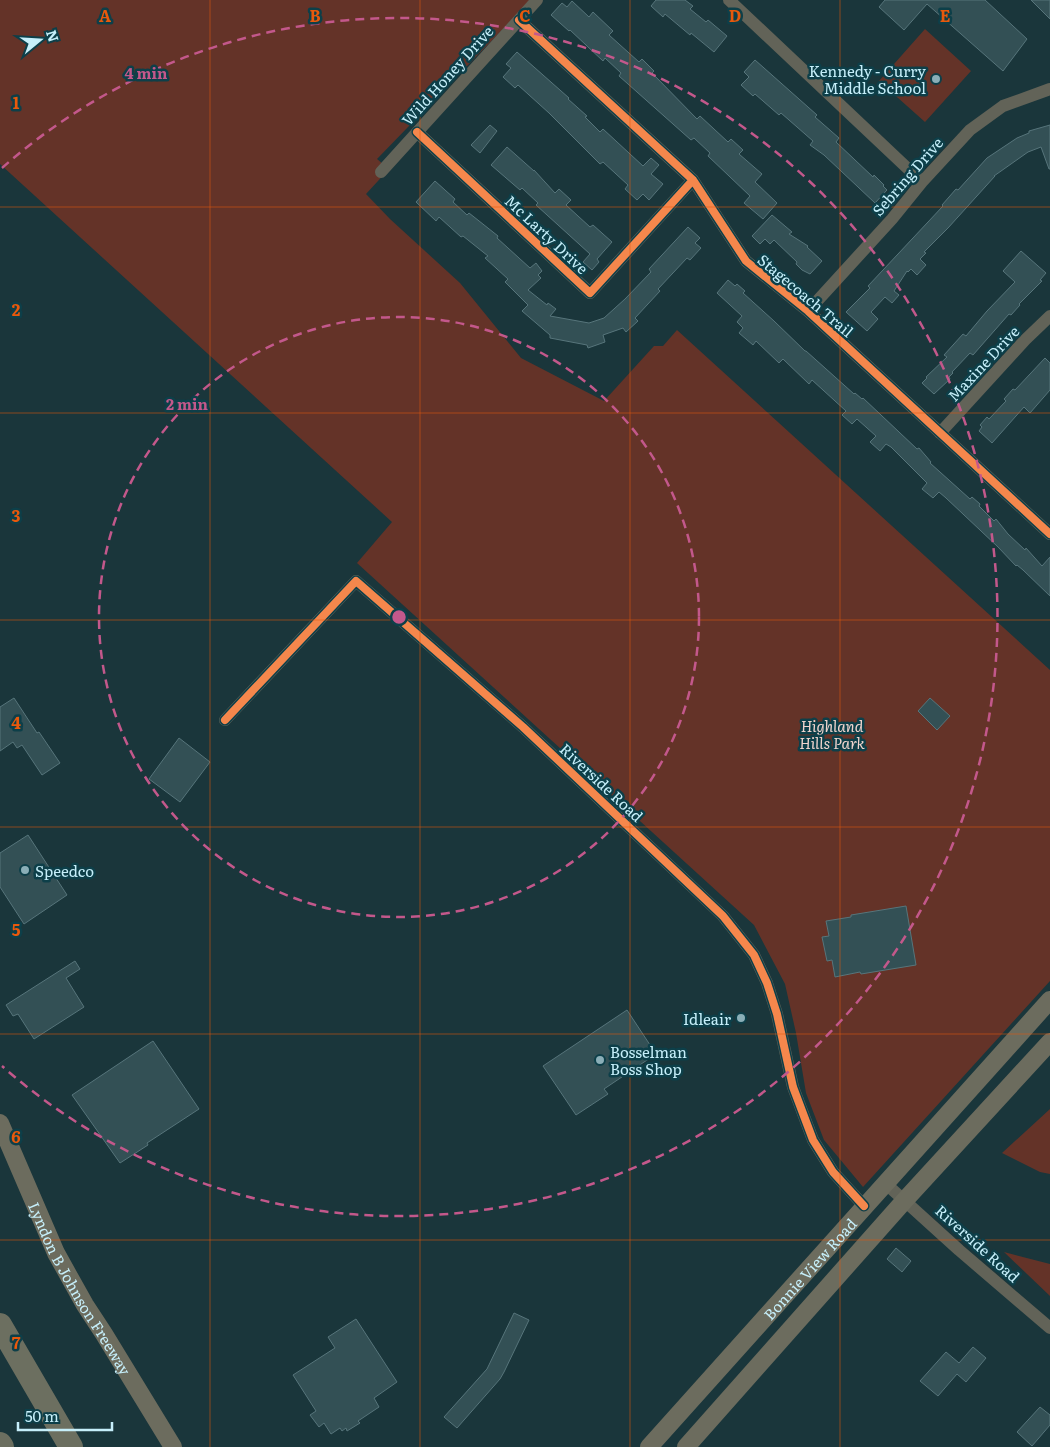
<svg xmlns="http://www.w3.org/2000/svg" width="1050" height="1447" viewBox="0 0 1050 1447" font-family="Literata,serif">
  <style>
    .green { fill: #643328 }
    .building { fill: #335055; stroke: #57757b }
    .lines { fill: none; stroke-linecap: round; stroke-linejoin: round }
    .minor { stroke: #626358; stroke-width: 12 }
    .secondary { stroke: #6c6c5e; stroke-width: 18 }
    .motorway { stroke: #6c6f60; stroke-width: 24 }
    .cycleway-casing { stroke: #0d3f49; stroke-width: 11 }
    .cycleway { stroke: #f5874c; stroke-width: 8 }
    .grid { fill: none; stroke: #e8590c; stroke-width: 1; stroke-opacity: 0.55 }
    .ring { fill: none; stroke: #c3588b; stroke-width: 2.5; stroke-dasharray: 9 6 }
    .poi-dot { fill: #8aaeb7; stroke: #0d3f49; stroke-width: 2 }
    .labels { text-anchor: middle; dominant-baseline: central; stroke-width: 5; stroke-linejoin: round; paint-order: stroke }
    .poi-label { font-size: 15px; fill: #c6effa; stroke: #0d3f49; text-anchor: end }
    .street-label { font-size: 15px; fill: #c6effa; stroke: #0d3f49 }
    .park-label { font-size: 15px; font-style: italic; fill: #f1d5ce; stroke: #0d3f49 }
    .grid-label { font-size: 16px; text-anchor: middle; font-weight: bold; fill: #e8590c; stroke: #0d3f49; stroke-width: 5; stroke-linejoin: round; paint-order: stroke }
    .centre { fill: #c3588b; stroke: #0d3f49; stroke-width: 2.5 }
    .ring-label { font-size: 15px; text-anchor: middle; font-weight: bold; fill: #c3588b; stroke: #0d3f49; stroke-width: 5; stroke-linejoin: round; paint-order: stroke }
  </style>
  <rect width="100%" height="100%" fill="#1a363b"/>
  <path class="green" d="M0,0H531L377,159L389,169L366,194L390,219L460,283L521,358L604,401L654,346H663L677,330L1050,670V981L863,1187L824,1140L806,1093L796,1033L785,984L754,925L357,563L392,522L0,164Z
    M925,29L971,71L925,122L879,81Z
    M1050,1109V1174L1040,1172L1002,1153Z
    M1004,1252L1050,1264V1296Z"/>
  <path class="building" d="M656,0H685L693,6L690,9L706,22L708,20L727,36L714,52L691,33L690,35L665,14L663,17L651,6Z
    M885,0H985L1027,39L1003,71L927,4L904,30L879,7Z
    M1031,0H1050V19Z
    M572,1L589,17L593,12L613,31L609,35L639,62L642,59L654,71L652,73L697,119L700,116L728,142L731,139L743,150L739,154L762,174L755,182L777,203L763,219L744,203L750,196L708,156L710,153L694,138L691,140L619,76L621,73L605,58L603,61L570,30L569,31L551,15L562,3L567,7Z
    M517,52L569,98L568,99L587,116L585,117L600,132L603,129L643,166L651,158L659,165L651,174L663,184L649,200L643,194L637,200L625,189L628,185L603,162L600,164L549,113L518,85L515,88L503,77L511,68L506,64Z
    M755,60L817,115L815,117L839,138L836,142L873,177L874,175L884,185L883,186L887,190L875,203L824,155L810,145L813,141L781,113L779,115L755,94L753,96L741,85L749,77L744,72Z
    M490,125L497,131L480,153L471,145Z
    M1050,125V169H1049L1041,147L1028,152L994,176H995L948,228L924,252L926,253L920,259L926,265L917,275L911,269L908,272L907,271L894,291L899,295L892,303L885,297L871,312L878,319L867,331L846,312L870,288L868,286L943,206L942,205L956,189L958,190L987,158L1017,138L1029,133V131Z
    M507,147L534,171V170L555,193L559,189L571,200L566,205L590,227L593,225L612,242L597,259L599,262L592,270L583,262L590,254L536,205L538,203L522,188L520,190L491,165Z
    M435,181L455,199L453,202L467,215L469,213L498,236L497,238L530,268L536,263L542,271L538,275L541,278L528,290L547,305L548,303L556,309L550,316L589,323L604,318L625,299L651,272L649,269L688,227L700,238L695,243L701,248L690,260L687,258L658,289L660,291L635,318L638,321L626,332L623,328L603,335L605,342L588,348L587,345L550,338V335L522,311L528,305L505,282L508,279L485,258L488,256L463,236L461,237L439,217L436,221L416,202Z
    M772,215L792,232L789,234L808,246L807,247L822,261L810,274L802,270L796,264L797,262L774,240L770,244L765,239L760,244L752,236Z
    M1021,251L1046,273L1040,280L1042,281L1019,304L1020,305L1011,315L1009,314L973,355L970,353L952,372L953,373L949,377L950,379L934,394L922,383L927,378L926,377L947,357L944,355L963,334L966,336L987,311L1015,282L1003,271Z
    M728,280L735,286L737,284L745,291L743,293L774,321L805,351H806L854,394L855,393L862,399L863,398L917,449L919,448L931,462L930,463L970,499L972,497L980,504L979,506L994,521L996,519L1008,534L1025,550L1026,548L1042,566L1050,557V596L1023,570L1017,565L1016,566L998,547L946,498L939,492L933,498L922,489L927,483L891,447L886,444L880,451L870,442L876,436L857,419L852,424L842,415L846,411L812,380L809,384L783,359L779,363L756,341L753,345L739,333L743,328L737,322L742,316L717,293Z
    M1045,358L1050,363V390L1030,413L1024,407L992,443L979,431L982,427L980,425L987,417L989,419L1006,401L1004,399L1013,389L1015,390Z
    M14,698L37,733L39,732L60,763L42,775L22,745L17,748L13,742L0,751V707Z
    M930,698L950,716L937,730L918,711Z
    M179,738L210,762L180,802L149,779Z
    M28,835L67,895L24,924L0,887V853Z
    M906,906L916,965L861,974L860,972L835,977L832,960L827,961L822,937L829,936L826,921L851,917V915Z
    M75,961L80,969L66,978L84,1007L34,1039L18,1014L13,1016L6,1005Z
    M627,1010L656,1054L604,1089L608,1094L576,1115L543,1066Z
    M153,1041L199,1109L147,1143L148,1145L120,1163L72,1095Z
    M896,1248L911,1261L902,1272L887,1259Z
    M514,1313L529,1320L504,1372L500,1379L457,1428L444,1417L487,1369Z
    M356,1319L397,1382L374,1398L379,1407L358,1421L360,1423L347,1431L346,1428L342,1431L340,1428L331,1434L324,1423L319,1427L310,1415L316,1411L293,1375L335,1348L328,1337Z
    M973,1347L986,1358L966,1382L957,1374L938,1396L920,1381L946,1352L959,1363Z
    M1040,1407L1050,1415V1425L1032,1446L1017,1432Z"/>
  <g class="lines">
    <path class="minor" d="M729,0L922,182
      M519,20L693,180L746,261L808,311L1050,534
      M417,132L590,293L693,180
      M381,172L537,0
      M808,311L892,219L922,182L970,130L1003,106L1050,89
      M940,433L1025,340L1050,316
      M225,720L356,581L523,727L723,916L754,955L767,983L777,1014L793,1087L813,1140L833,1172L864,1206
      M885,1183L959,1250L1050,1328"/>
    <g class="secondary">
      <path id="s1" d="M0,1123L56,1253L85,1305L104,1334L173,1447"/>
      <path id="s2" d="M649,1447L1050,1000"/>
      <path d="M686,1447L905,1200L1050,1042"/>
    </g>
    <path class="motorway" d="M0,1325L71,1447
      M0,1444L2,1447"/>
    <g class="cycleway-casing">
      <path id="cycleway" d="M519,20L693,180L746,261L808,311L1050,534
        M417,132L590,293L693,180
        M225,720L356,581L523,727L723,916L754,955L767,983L777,1014L793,1087L813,1140L833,1172L864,1206"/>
    </g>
    <use href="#cycleway" class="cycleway"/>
  </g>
  <path class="grid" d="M210,0V1447M420,0V1447M630,0V1447M840,0V1447M0,207H1050M0,413H1050M0,620H1050M0,827H1050M0,1034H1050M0,1240H1050"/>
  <g class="ring">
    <circle cx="399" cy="617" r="300"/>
    <path d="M2 168A599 599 0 1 1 2 1066"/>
  </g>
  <g class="poi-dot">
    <circle cx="936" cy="79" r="5"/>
    <circle cx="25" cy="870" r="5"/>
    <circle cx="741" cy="1018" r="5"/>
    <circle cx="600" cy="1060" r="5"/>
  </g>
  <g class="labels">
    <g class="poi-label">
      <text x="926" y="70">Kennedy - Curry<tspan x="926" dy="17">Middle School</tspan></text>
      <text x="35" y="870" text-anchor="start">Speedco</text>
      <text x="731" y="1018">Idleair</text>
      <text x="610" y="1051" text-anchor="start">Bosselman<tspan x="610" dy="17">Boss Shop</tspan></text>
    </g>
    <g class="street-label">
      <text transform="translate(447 75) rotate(-48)">Wild Honey Drive</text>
      <text transform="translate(907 176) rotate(-49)">Sebring Drive</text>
      <text transform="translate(547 234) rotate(43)">Mc Larty Drive</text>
      <text transform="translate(806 295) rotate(40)">Stagecoach Trail</text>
      <text transform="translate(983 363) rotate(-47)">Maxine Drive</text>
      <text transform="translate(602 782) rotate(43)">Riverside Road</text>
      <text transform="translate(978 1243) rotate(42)">Riverside Road</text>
      <text stroke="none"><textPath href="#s2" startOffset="240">Bonnie View Road</textPath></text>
      <text stroke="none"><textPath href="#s1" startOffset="184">Lyndon B Johnson Freeway</textPath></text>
    </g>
    <g class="park-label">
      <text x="832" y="725">Highland<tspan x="832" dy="17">Hills Park</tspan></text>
    </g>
  </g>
  <g class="grid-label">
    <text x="105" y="22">A</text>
    <text x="315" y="22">B</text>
    <text x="525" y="22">C</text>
    <text x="735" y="22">D</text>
    <text x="945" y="22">E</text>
    <text x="16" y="109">1</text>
    <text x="16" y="316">2</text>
    <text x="16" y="522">3</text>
    <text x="16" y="729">4</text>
    <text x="16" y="936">5</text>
    <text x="16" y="1143">6</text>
    <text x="16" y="1349">7</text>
  </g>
  <circle cx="399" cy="617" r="8" class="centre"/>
  <g class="ring-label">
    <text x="146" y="79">4 min</text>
    <text x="187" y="410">2 min</text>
  </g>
  <g transform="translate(40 40) rotate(72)" stroke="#0d3f49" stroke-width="4" paint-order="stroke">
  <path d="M0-4L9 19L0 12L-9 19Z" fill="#c6effa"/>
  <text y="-8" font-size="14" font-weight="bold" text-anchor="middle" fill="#c6effa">N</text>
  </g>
  <path d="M18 1422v8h94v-8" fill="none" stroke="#c6effa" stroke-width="2.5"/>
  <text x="25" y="1422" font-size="15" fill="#c6effa" stroke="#0d3f49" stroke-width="4" paint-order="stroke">50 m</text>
</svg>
